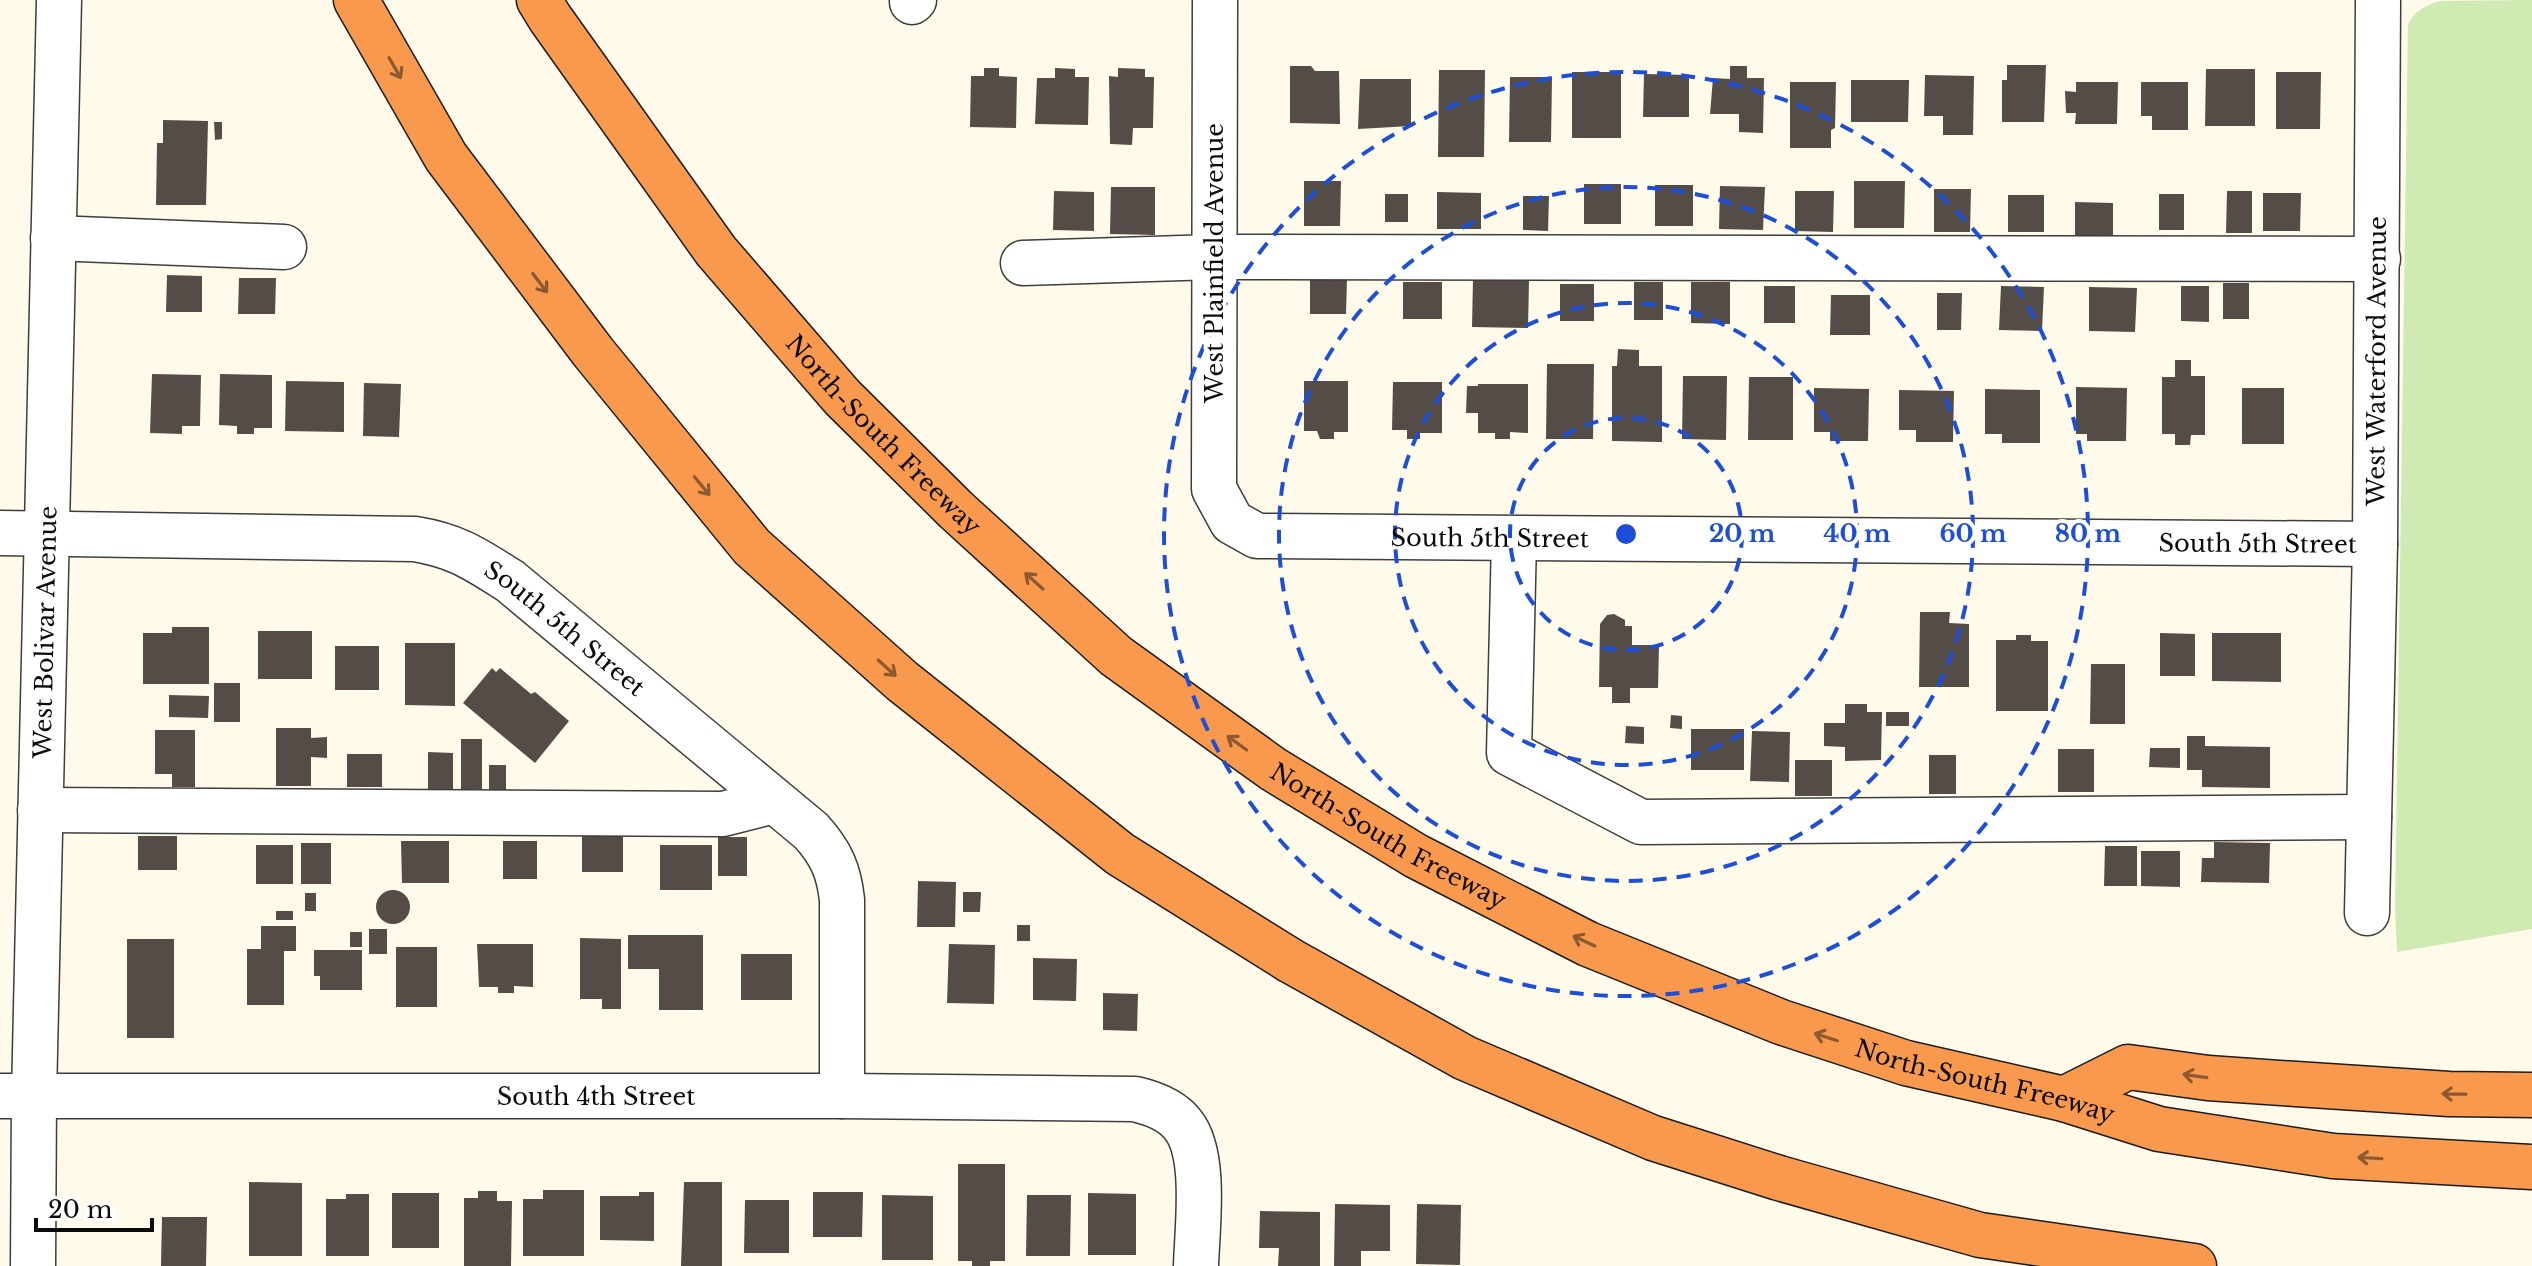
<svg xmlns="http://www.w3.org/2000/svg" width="2532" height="1266" viewBox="0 0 2532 1266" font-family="'Libre Baskerville',serif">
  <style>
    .green { fill: #d0eab3 }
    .building { fill: #544c47 }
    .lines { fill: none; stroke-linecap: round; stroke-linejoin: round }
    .minor-casing { stroke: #3e3e3e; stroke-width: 47 }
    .highway-casing { stroke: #1c1c1c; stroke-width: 47 }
    .minor { stroke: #fff; stroke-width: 44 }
    .highway { stroke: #f8994e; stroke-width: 44 }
    .oneway { stroke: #8d5930 }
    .ring { fill: none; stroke: #1d4ed8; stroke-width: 4; stroke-dasharray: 14 10 }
    .labels { text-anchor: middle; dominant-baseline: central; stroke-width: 8; stroke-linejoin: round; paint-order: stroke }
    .street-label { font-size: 24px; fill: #0b0b0b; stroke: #fff }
    .centre { fill: #1d4ed8; stroke: #fff; stroke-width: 4 }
    .ring-label { font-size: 24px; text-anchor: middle; font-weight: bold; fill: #1d4ed8; stroke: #fff; stroke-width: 8; stroke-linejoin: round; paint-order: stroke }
  </style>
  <rect width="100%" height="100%" fill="#fffaea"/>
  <path class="green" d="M2532,0V929L2397,952L2395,909L2408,24C2416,10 2424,6 2440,1Z"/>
  <path class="building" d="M2007,65H2046L2044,122H2002V80H2007Z
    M1290,66H1311L1315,71H1339L1340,124L1290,123Z
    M1730,66H1747V78H1764L1763,133L1739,132V114H1710L1713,78L1730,79Z
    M984,68H999V76L1017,77L1016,128L970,127L971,76H984Z
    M1055,68L1075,69V77H1089L1088,125L1035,124L1037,78H1055Z
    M1118,68L1145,69V77H1154L1153,128H1133L1132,145L1110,144L1109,76L1118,77Z
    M2206,69H2255V126H2205Z
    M1439,70H1485L1484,157H1438Z
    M1572,72H1621V138H1572Z
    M2276,72H2321L2320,129H2276Z
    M1644,74L1689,75V117H1643Z
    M1925,75L1974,76L1973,135H1943V116H1924Z
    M1510,77H1552L1551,142H1509Z
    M1360,79H1411V126L1358,129Z
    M1851,80H1909L1908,122H1851Z
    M1790,82H1836L1835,128L1831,130V148H1790Z
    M2076,82H2118L2117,124H2075L2076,113H2066L2065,91L2076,92Z
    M2141,82H2188V130H2152V116H2141Z
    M163,120L208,121L206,205H156L157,143H163Z
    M214,122H222V139L215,140Z
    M1304,181H1341L1340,226H1304Z
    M1854,181H1905L1904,228H1854Z
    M1584,184H1621V224H1584Z
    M1655,185H1693V226H1655Z
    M1720,186L1765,187L1763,230L1719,229Z
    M1111,187H1155V235L1110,234Z
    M1934,189H1971L1970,232H1934Z
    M1054,191L1094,192V231L1053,230Z
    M1795,191H1834L1833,232L1795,231Z
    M2227,191H2252V233H2226Z
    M1437,192L1481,193V229H1437Z
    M2263,193H2301L2300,231H2263Z
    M1385,194H1408V222H1385Z
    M2159,194H2184V230H2159Z
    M2008,195H2044V232H2008Z
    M1523,196H1549L1548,231L1523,230Z
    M2075,202L2113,203V239L2075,238Z
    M167,275L202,276V312H166Z
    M239,278H276L275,314H238Z
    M1310,279H1347L1346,314H1310Z
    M1473,279L1529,280L1528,328L1472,327Z
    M1403,282H1442V319H1403Z
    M1634,282H1663V320H1634Z
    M1691,282H1730V324L1691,323Z
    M2223,283H2249V319H2223Z
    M1560,284H1594V321H1560Z
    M1764,286H1795V323H1764Z
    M2001,286L2044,287L2042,331L1999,330Z
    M2181,286H2209V322L2181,321Z
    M2089,287L2137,288L2135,332L2089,331Z
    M1937,293H1962L1961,330H1937Z
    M1831,295H1870V335H1830Z
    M1618,349L1639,350V366H1662V442L1612,441V366H1617Z
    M2175,360H2191V376H2205V435H2191L2190,445H2175V434H2162V377H2175Z
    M1547,364H1594L1593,439H1546Z
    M152,374L201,375L200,426H182V434L150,433Z
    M220,374L272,375V428H254V434H237V426L219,425Z
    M1683,376H1727L1726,440L1682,439Z
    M1749,377H1793V440H1748Z
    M286,381L344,382V432L285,431Z
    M1304,381H1348V432H1334V439H1320L1317,431H1304Z
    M1393,382H1442V433H1420V439H1407V430H1392Z
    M364,383L401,384L399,437L363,436Z
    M1478,384H1528V433L1510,432V439H1495V433H1478V413H1466L1467,386H1478Z
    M2076,387L2127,388L2126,441H2087V434H2076Z
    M1814,388L1869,389L1868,441H1830V432H1814Z
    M2242,388H2284V444H2242Z
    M1985,389L2040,390V443H2002V434H1985Z
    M1899,390L1954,391L1953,442H1916V430H1899Z
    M1920,612H1950L1949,623L1969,624V687H1919Z
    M1614,614L1625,620V626H1632V645H1659L1658,688H1630V703H1612V687H1599L1600,624L1607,615Z
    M172,627H209V684H143V633H172Z
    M258,631H312V679H258Z
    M2160,633L2195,634V676H2160Z
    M2212,633H2281V682L2212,681Z
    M2016,635H2031V641H2048V711H1996V640H2016Z
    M405,643H455V706L405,705Z
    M335,646H379V690H335Z
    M2091,664H2125V724H2090Z
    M492,668L496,672L500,668L531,694L535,692L569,721L535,763L463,703Z
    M214,683H240V722H214Z
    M169,695L209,696L208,718L169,717Z
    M1845,704H1867V712H1882L1881,760L1845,761V747L1824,746V723H1845Z
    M1886,712H1909V726H1886Z
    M1671,715L1682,716V729L1670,728Z
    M1626,726L1644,727V744L1625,743Z
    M276,728H311V738L327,737V758L311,757V786H276Z
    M1691,729H1744V770H1691Z
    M155,730H195V787H172V774H155Z
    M1752,731L1790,732L1789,782L1750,781Z
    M2187,736H2205V746L2270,747V788L2202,787V770H2187Z
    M461,739H482V789H461Z
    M2150,748H2180V768L2149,767Z
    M2058,749H2094V792H2058Z
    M428,752L453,753V791H428Z
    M347,754H382V787H347Z
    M1929,755H1956V794H1929Z
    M1795,760H1832V796H1795Z
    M489,765H506V795H489Z
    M582,834H623V872H582Z
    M138,836H177V870H138Z
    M718,837H747V876H718Z
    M401,841H449V883H402Z
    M503,841H537V879H503Z
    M2214,842L2270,843L2269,883L2201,882L2202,858H2214Z
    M301,843H331V884H301Z
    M256,845H293V884H256Z
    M660,845H712V890H660Z
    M2105,846H2137V886H2104Z
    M2141,851H2180V887L2141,886Z
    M918,881L956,882L955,927H917Z
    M376 907a17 17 0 1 1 34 0a17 17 0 1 1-34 0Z
    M963,892H981L980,912H963Z
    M305,893H316V911H305Z
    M276,911H293V920H276Z
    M1017,925H1030V941H1017Z
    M261,926H296V951H284V1005H247V949H261Z
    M369,929H387V954H369Z
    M350,932H362V947H350Z
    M628,935H703V1010H659V969H628Z
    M580,938L621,939V1009H602V999H580Z
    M127,939H174V1038H127Z
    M477,944H533V987L514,986V993H498V987H479Z
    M949,944L995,945L994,1004L947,1003Z
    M396,947H437V1007H396Z
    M314,950H362V990H320V976H314Z
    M741,954H792V1000H741Z
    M1033,958L1077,959L1076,1001L1033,1000Z
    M1103,993L1138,994L1137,1031L1103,1030Z
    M958,1164H1005V1261H990V1266H972V1261H958Z
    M249,1182L302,1183V1256H249Z
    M684,1182H722V1266H681Z
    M543,1190H584V1256H523V1199H543Z
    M478,1191H497V1201H512L511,1266H464V1198H478Z
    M639,1192H654V1241L600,1240V1196H639Z
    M813,1192H863L862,1237H813Z
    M392,1193H439V1248H392Z
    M1088,1193L1136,1194V1255H1088Z
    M346,1194H369V1256H326V1199H346Z
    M882,1195L933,1196V1260H882Z
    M1027,1195H1071L1070,1256H1026Z
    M745,1200H789V1253H744Z
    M1335,1204L1390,1205V1251H1361V1266H1334Z
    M1417,1204L1461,1205L1460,1265L1416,1264Z
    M1260,1211L1320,1212V1266H1278L1279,1248H1259Z
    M162,1217H207L206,1266H161Z"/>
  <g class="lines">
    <g class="minor-casing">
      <g id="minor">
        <path id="s1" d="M1215,0L1214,489L1232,522L1257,536L2375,544"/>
        <path d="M912,2L914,0"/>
        <path d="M53,238L284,247"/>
        <path d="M1023,263L1214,257L2378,259"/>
        <path id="s2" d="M0,533L415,539C457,546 475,559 510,581L811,831C831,853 839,871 842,900V1096"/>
        <path d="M1514,539L1509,753L1641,822L2369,817"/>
        <path d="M40,810L723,814L774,801"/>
        <path id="s3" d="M2367,913L2375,544L2378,0"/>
        <path id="s4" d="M0,1096H842L1135,1099C1152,1103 1172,1110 1183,1125C1207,1154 1197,1229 1196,1266"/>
        <path id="s5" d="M33,1266L34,1096L59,0"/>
      </g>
    </g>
    <g class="highway-casing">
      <g id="highway">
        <path d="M356,0L446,157L593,352L752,547L902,681L1120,854L1291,961L1465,1058L1653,1138L1779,1178L1980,1235L2194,1266"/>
        <path id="s6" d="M539,0L550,18L716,251L842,397L956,510L1116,656L1273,769L1416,856L1588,944L1781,1022L1906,1063L2064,1099L2159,1129L2333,1156L2532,1167"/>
        <path d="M2064,1099L2128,1067L2208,1078L2296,1084L2449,1094L2532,1095"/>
      </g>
    </g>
    <use href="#minor" class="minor"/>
    <use href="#highway" class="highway"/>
  </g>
  <defs><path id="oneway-shaft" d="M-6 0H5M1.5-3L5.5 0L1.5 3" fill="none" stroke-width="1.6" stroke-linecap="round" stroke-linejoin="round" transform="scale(2)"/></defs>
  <g class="oneway">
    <use href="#oneway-shaft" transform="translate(395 68) rotate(60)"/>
    <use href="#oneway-shaft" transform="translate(540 283) rotate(53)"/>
    <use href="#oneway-shaft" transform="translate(702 486) rotate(51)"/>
    <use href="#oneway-shaft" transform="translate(1034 581) rotate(-138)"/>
    <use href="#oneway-shaft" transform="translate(887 668) rotate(42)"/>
    <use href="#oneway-shaft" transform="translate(1237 743) rotate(-144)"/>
    <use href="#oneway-shaft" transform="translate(1584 941) rotate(-155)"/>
    <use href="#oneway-shaft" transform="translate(1826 1037) rotate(-162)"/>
    <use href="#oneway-shaft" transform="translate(2195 1076) rotate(-172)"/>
    <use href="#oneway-shaft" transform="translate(2454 1094) rotate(-179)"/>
    <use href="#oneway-shaft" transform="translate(2370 1158) rotate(-177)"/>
  </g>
  <g class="ring">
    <circle cx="1626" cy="534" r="116"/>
    <circle cx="1626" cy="534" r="231"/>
    <circle cx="1626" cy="534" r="347"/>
    <circle cx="1626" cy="534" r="462"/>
  </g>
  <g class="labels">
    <g class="street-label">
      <text transform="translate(1214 263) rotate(-90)">West Plainfield Avenue</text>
      <text stroke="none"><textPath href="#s3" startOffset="552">West Waterford Avenue</textPath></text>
      <text stroke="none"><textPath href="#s6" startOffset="556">North-South Freeway</textPath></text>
      <text stroke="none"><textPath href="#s1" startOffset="788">South 5th Street</textPath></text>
      <text stroke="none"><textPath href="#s1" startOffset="1556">South 5th Street</textPath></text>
      <text stroke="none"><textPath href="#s2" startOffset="592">South 5th Street</textPath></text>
      <text stroke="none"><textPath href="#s5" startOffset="634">West Bolivar Avenue</textPath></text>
      <text stroke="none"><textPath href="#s6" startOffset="1204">North-South Freeway</textPath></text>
      <text stroke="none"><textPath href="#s6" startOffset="1852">North-South Freeway</textPath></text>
      <text stroke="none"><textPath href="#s4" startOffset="596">South 4th Street</textPath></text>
    </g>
  </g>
  <circle cx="1626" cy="534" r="12" class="centre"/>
  <g class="ring-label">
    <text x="1742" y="542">20 m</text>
    <text x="1857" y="542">40 m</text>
    <text x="1973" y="542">60 m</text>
    <text x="2088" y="542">80 m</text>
  </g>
  <path d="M36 1218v12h116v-12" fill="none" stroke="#0b0b0b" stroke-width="4"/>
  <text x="48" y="1218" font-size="24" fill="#0b0b0b" stroke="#ffffff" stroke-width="6" paint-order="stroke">20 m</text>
</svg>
